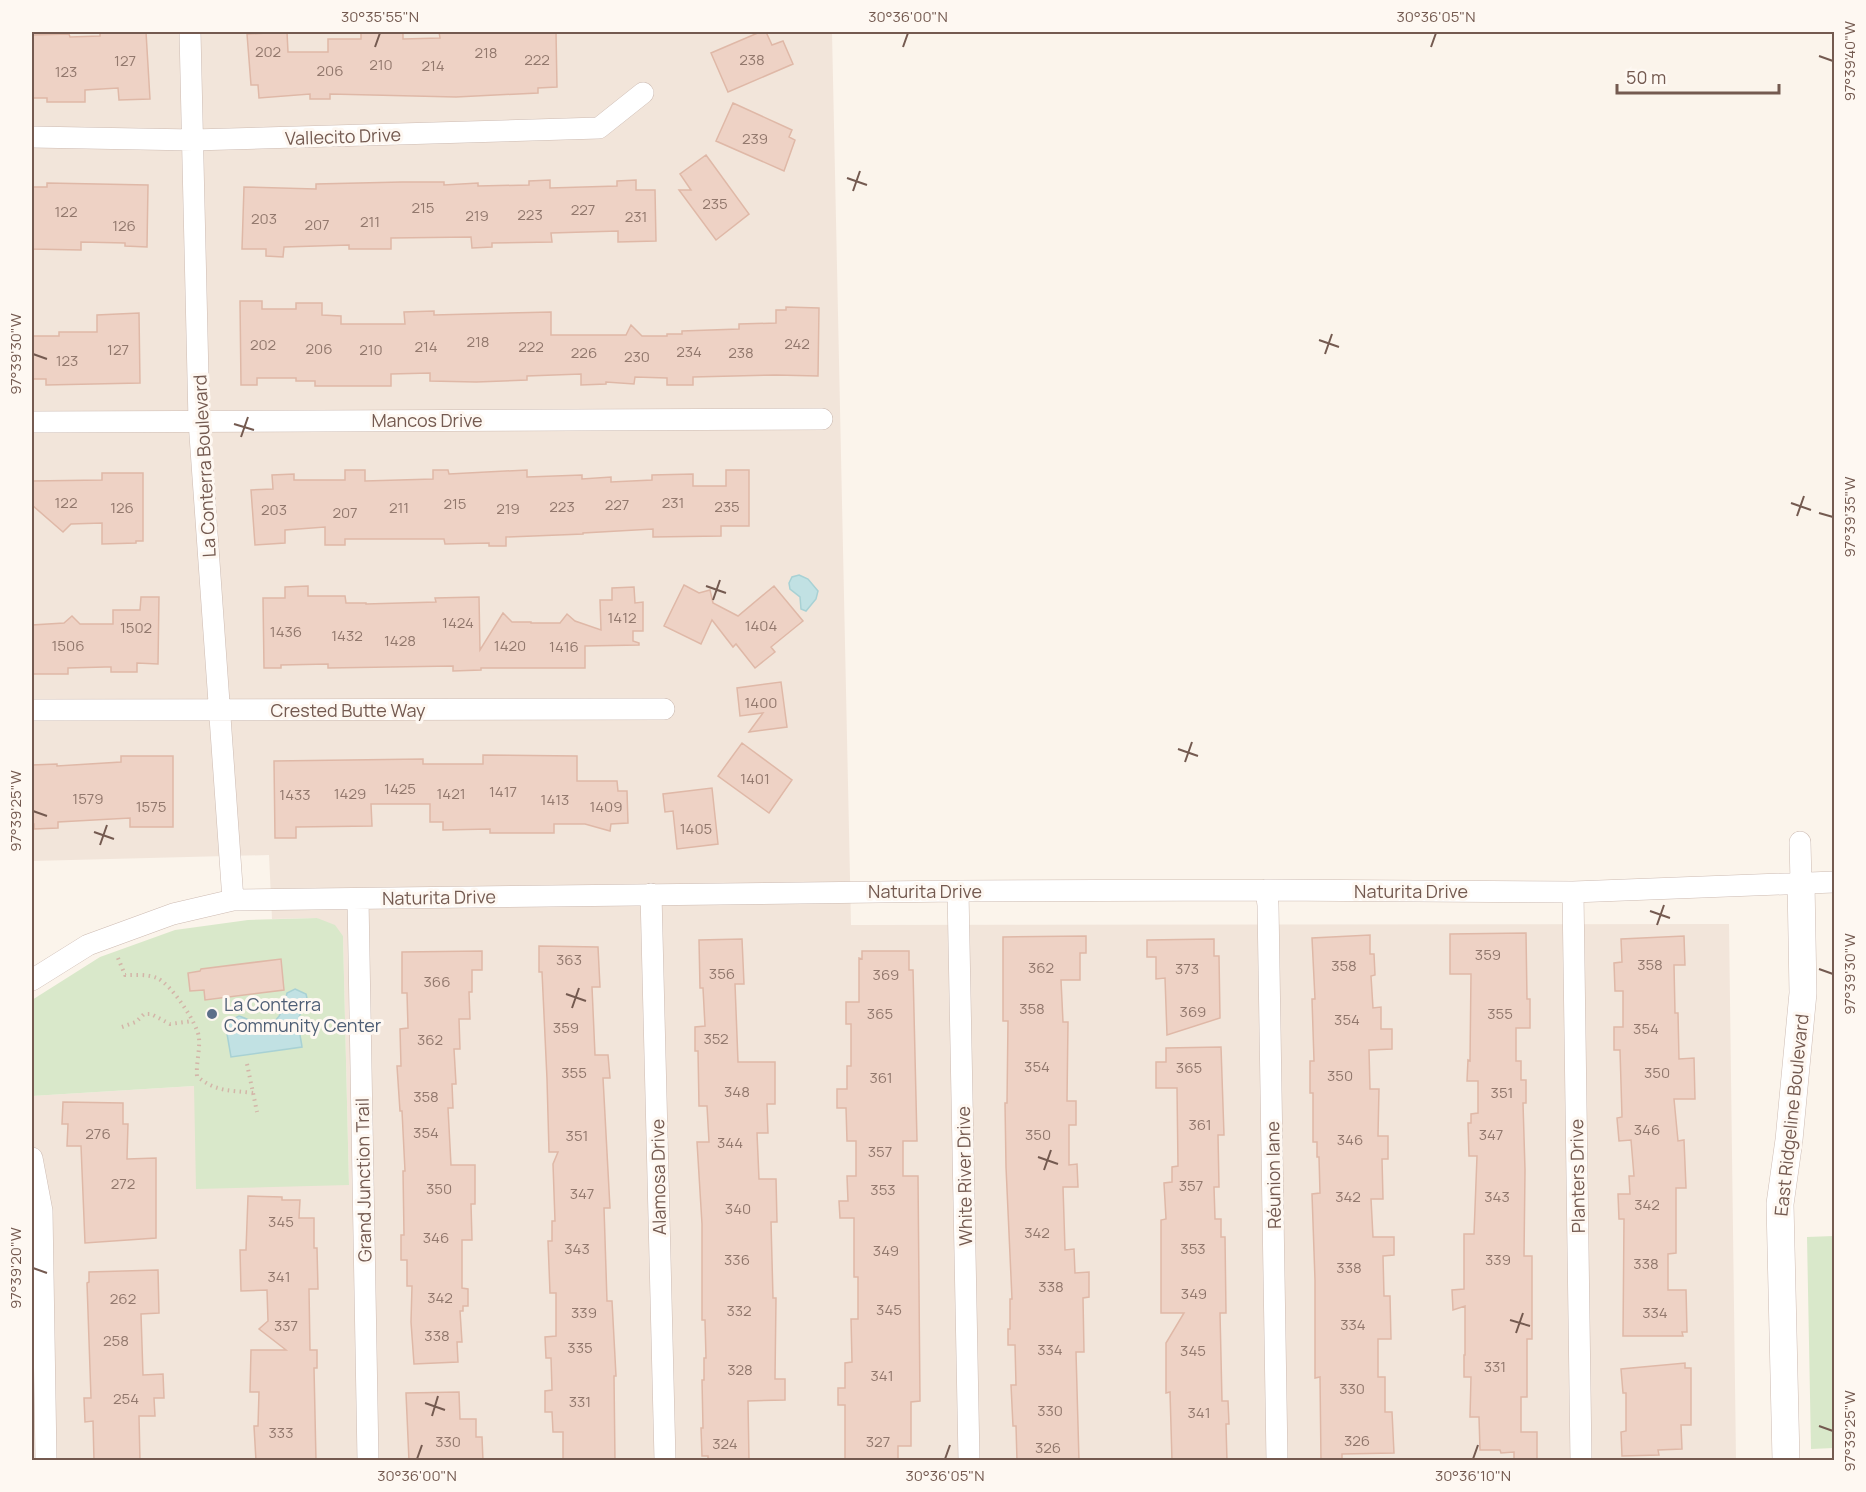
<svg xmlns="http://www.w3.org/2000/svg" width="1866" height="1492" viewBox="0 0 1866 1492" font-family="Manrope,sans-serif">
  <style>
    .residential { fill: #f2e5da }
    .green { fill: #d9e8ca }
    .water { fill: #c1e1e3; stroke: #a8d1d4; stroke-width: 1.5 }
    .building { fill: #eed2c5; stroke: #dfb8a7; stroke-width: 1.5 }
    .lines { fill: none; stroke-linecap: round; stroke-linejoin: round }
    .minor-casing { stroke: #cdbbb2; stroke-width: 22 }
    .tertiary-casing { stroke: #cdbbb2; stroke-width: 28 }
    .path { stroke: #d3b5a8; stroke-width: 4; stroke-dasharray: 1.5 4.5; stroke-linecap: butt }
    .minor { stroke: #fff; stroke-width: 21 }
    .tertiary { stroke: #fff; stroke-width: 27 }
    .ticks { fill: none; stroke: #745a50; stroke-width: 2 }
    .service-dot { fill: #5c6f8a; stroke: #fef8f2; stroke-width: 2 }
    .labels { text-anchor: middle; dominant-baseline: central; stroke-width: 6; stroke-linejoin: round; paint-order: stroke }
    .number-label { font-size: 15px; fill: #92786d }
    .street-label { font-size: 18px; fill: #745a50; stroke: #fef8f2 }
    .service-label { font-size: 18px; fill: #4e5e75; stroke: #fef8f2; text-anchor: start }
    .neatline { fill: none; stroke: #745a50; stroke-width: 2 }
    .ticks-label { font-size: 15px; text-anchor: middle; fill: #745a50 }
  </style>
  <rect width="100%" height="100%" fill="#fbf4eb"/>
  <path class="residential" d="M32,32H832L851,925L1729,924L1736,1460H32V1096L194,1086L349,1184L343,936L317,918L272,919L269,855L32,861Z"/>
  <path class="green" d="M317,918L335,925L343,936L349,1185L196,1189L194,1086L32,1096V1000L100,957L175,930L248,920Z
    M1834,1236V1448L1811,1449L1807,1237Z"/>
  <path class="water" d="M799,575L808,579L818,591L816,599L806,611L801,609L800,597L790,589L789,583L792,577Z
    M295,989L306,994C310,1007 302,1006 299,1017C297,1026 301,1038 302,1047L231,1057L226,1028L229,1021L239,1016C246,1018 251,1022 258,1023C279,1029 284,1008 287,993Z"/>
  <path class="building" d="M100,32H146L150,99L119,100L118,88L85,90V102H47V98H32V35L69,34L70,37L100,36Z
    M287,32L288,52H328V39H361V33L369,32L403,33V39L440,38L439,32H556L557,87L538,88V93L456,97L330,94V99H310V94L259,98L258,85H251L247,34Z
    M760,32H766L772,45L783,41L793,64L728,92L711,53Z
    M733,103L792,130L789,137L795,140L784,171L716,141Z
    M706,155L749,214L716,240L679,190H691L680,174Z
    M550,180V188L617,186V181L636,180V190H655L656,241L618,242V231L551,233L552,242L492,243V247L472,248L471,237L391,238V249H349V245L284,247L283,257L266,256V249H242L244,187L316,189V184L402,182H444V185L478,183V186L529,185V181Z
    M47,183L148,185L147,247L125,246V243L81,242V250L32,249V187H47Z
    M240,301H262V309H296V303H322V315L341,316V324H405L404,312L434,311V315L551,312V335H626L631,325L642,336H667V334H682V331L739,329V324L776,323V310H786V307L819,308L818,376L776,375L693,377V385H667V378L635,377L634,384L606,382V384L581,385V374L527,376V380L476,382L430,381V373L391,374V386H315V381H296V378H257V385H241Z
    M139,313L140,383L46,385V379H32V336H59V332H97V315Z
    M345,470H365V481L433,479V470H448L449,474L527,470V477L582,475V479L611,477V482L652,480V475L693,474V486H726V470H749V526H721V536L653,537V529L583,533V534L506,537V546H489V543L445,544L444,539H345V545H325V527L285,530V543L255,545L251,490L273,489L272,475L294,474V480H345Z
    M102,473H143V541H136V543L102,544V523L71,524L63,532L32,505V481L102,480Z
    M684,585L699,593L710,590L713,603L738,616L774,586L803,621L771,647L775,652L755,668L736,644L733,647L712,620L701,644L664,626Z
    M308,586V596H345L346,603H366V604L436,602L435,598L479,597L480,650L503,613L512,622H531V623H560L567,614L575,621L601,630L600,600H612V588L634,587L635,603L643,602V631H633V641L639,643V645L585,646V668H481V670L453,671V666L328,668V664L281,665V668H264L263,598H285V587Z
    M141,597H159L158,664L137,663V672H111V667H105L68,668V674H32V625L64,623L72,616L80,624H113V610H140Z
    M781,682L787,727L749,732L763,713L740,716L737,688Z
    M742,743L792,780L769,813L718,776Z
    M483,755L577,756V781H617L618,791H627L628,823L611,824L610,831L585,824H554V833H490V829L443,830V822H430V804H371L372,826L296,827V838H275L274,761L423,759V764H483Z
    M121,756H173V827H130V818L58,822V828L34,829V824H32V765L57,764V766L121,762Z
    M712,788L718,844L677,849L673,811L665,812L663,794Z
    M1526,933L1527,999H1530V1028H1516V1061H1521V1080H1526V1103H1523L1525,1170L1524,1256H1532V1339H1527V1397H1521V1432H1537V1459H1514V1452L1501,1453L1500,1450H1480L1479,1417H1470L1471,1377H1464V1355H1465V1306L1453,1310L1452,1290L1464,1289V1234H1474L1477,1156H1469L1468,1123H1471V1114L1478,1113V1081H1467L1468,1060L1470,1061L1471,974H1450V934Z
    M1370,935V954H1374L1375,975L1371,976L1373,1008L1381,1007V1029H1392V1049L1369,1050L1370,1089H1379L1378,1136H1388V1159H1382L1383,1199H1371L1373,1237H1394V1255L1383,1256L1384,1296H1390L1391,1339H1378V1377H1385V1412H1392L1394,1453L1342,1454V1461H1321L1320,1377L1315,1378V1280L1312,1194L1320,1193L1319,1157H1317V1142H1313V1093H1310V1061H1314L1312,999H1315L1312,938Z
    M1086,936V953H1080V980H1061L1063,1022H1068L1067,1101H1076V1125H1069V1165L1077,1164L1078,1187H1063L1065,1250L1074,1249L1075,1273L1089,1272V1297L1083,1298L1084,1352H1076L1079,1461H1017L1016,1426H1013L1011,1385H1016L1015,1345H1008V1329H1010V1299H1012L1006,1167L1005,1103H1007L1008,1021H1003V937Z
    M1684,936L1685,965H1674L1675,1013H1678L1679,1059L1694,1058L1695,1099H1674L1678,1141L1684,1140L1686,1188H1676V1253L1668,1254V1290H1686L1687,1332H1682L1683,1336H1623L1624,1219H1619L1618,1194H1630L1629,1176H1634L1631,1140L1619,1141L1617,1118L1622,1117L1620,1050H1614V1027H1623V991H1615L1614,963L1622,962L1621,939Z
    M742,939L744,984H735L738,1062H775V1104H767L768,1133H757L759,1179H776L777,1222H771L773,1298H776L775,1379H785V1400L748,1401L749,1461H708V1456H702L701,1428H703L702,1380H704V1358H706L705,1320H702V1224L697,1142H709L707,1106H699L698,1051H695V1027L705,1026L703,988H700L699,940Z
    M1214,939V956H1219L1220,1018L1167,1035L1165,978L1156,979V957H1147V940Z
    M539,946L598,947L600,987H592L595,1055H608L610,1078H603L610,1208H604L607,1301H612L616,1376H614L615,1461H563V1432H553L552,1412H545V1391L552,1390L551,1358H546L545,1337L556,1336V1293H550L548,1241H552V1221H555L553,1164L558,1152H549L547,1079L542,972H539Z
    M482,951V970H472V992H469L470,1019H459L460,1049H454L456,1084H452L453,1108H448L451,1165H475V1204H471L472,1240H462V1288L468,1289V1306H463V1311H460L462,1342H457L458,1362L414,1364L411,1322L412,1286H407V1260H401V1235H404L403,1171H405L402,1111H400L397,1066H401L400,1029L408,1028L407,993H402V952Z
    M862,951H909V970H913L917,1141H903V1176H918L920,1401L911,1402V1446H898V1460H845V1405H838V1388H845V1363L852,1362L851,1319H858V1277H854V1218H840L839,1201H848L847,1176H856V1141H847L846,1108H837V1089H847V1066H851V1024H846V1002H859V958L862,959Z
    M281,959L284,990L205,1000L204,990L190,991L188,973L200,971L201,969Z
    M1221,1047L1224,1135H1218L1219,1187H1214L1215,1219H1221V1237H1225L1226,1313H1220L1222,1401H1228L1229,1424H1226L1227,1461H1172L1170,1392L1166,1393V1343L1184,1313H1161V1220L1166,1219L1164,1183L1172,1182V1167L1178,1166L1177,1088H1156V1062H1166V1048Z
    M63,1102L123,1103V1124H128L127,1159L156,1158V1238L85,1243L81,1146H67L68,1124H62Z
    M248,1196L282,1197V1200H300L299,1218H314V1248H317L318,1289H309L310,1350H317V1368H314L316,1461H256L254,1426H258L259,1392H250L251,1350H286L259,1329L268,1321L267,1290L241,1291L240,1250H246Z
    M158,1270L159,1313L141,1314L143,1375L163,1374L164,1398H154L155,1416H139L140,1461H94L93,1421L85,1422L84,1398H91L87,1283L89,1282V1272Z
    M1685,1363V1368H1691V1425H1681L1682,1449L1658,1450L1659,1455L1622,1456L1621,1432L1626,1431V1393H1623L1621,1369Z
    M459,1392L460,1419H476V1437H482L483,1461H409L406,1393Z"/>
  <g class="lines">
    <g class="minor-casing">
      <path id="minor" d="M190,32L199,421L233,900
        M32,137L193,140L599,128L643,93
        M32,422L822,419
        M32,710L664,709
        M1800,842L1801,882
        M1266,890L1268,905L1277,1460
        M958,891L969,1460
        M1573,892L1581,1460
        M651,894L665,1460
        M358,899L368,1460
        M32,980L88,945L173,914L233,900L958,891L1266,890L1573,892L1834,882
        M32,1158L42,1211L46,1460"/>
    </g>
    <g class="tertiary-casing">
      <path id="tertiary" d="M1786,1460L1780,1204L1789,1140L1803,993L1801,882"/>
    </g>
    <path class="path" d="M118,958L125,975C135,975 148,974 157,978C171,984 198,1024 199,1038C200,1051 196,1063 197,1076C215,1092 230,1090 253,1093
      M122,1027L136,1022L144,1014H151L170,1024L193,1021
      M247,1064L257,1112"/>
    <use href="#minor" class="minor"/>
    <use href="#tertiary" class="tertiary"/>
  </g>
  <path class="ticks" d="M375,47L380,33M903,47L908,33M1431,47L1436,33M1819,56L1833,61M847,178L867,185M853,191L860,171M1319,340L1339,347M33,354L47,359M1325,354L1332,334M234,424L254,430M241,437L248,417M1791,503L1811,510M1819,513L1833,517M1797,516L1804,496M706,586L726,593M713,600L720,580M1178,749L1198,756M1185,762L1192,742M33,811L47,816M94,832L114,839M100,845L107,825M1650,911L1670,918M1657,925L1664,905M1819,969L1833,974M566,994L586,1001M572,1008L579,988M1038,1157L1058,1164M1044,1170L1051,1150M33,1268L47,1273M1510,1320L1530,1326M1516,1333L1523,1313M425,1403L445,1410M432,1416L438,1396M1819,1426L1833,1431M417,1459L422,1445M945,1459L950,1445M1473,1459L1478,1445"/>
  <circle class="service-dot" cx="212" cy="1014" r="6"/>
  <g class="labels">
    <g class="number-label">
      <text x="268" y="51">202</text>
      <text x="486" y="52">218</text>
      <text x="537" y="59">222</text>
      <text x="752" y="59">238</text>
      <text x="125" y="60">127</text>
      <text x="381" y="64">210</text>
      <text x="433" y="65">214</text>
      <text x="330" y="70">206</text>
      <text x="66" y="71">123</text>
      <text x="755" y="138">239</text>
      <text x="715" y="203">235</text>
      <text x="423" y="207">215</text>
      <text x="583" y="209">227</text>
      <text x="66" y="211">122</text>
      <text x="530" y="214">223</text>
      <text x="477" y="215">219</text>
      <text x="636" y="216">231</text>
      <text x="264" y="218">203</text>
      <text x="370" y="221">211</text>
      <text x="317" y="224">207</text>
      <text x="124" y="225">126</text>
      <text x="478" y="341">218</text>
      <text x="797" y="343">242</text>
      <text x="263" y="344">202</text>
      <text x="426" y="346">214</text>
      <text x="531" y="346">222</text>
      <text x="319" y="348">206</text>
      <text x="118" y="349">127</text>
      <text x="371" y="349">210</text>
      <text x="689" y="351">234</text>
      <text x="584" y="352">226</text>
      <text x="741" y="352">238</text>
      <text x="637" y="356">230</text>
      <text x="67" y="360">123</text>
      <text x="66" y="502">122</text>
      <text x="673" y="502">231</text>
      <text x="455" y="503">215</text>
      <text x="617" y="504">227</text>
      <text x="562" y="506">223</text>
      <text x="727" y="506">235</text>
      <text x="122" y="507">126</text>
      <text x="399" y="507">211</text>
      <text x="508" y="508">219</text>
      <text x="274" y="509">203</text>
      <text x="345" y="512">207</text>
      <text x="622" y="617">1412</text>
      <text x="458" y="622">1424</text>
      <text x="761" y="625">1404</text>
      <text x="136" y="627">1502</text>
      <text x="286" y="631">1436</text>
      <text x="347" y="635">1432</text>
      <text x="400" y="640">1428</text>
      <text x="68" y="645">1506</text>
      <text x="510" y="645">1420</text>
      <text x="564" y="646">1416</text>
      <text x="761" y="702">1400</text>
      <text x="755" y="778">1401</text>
      <text x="400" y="788">1425</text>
      <text x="503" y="791">1417</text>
      <text x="350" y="793">1429</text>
      <text x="451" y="793">1421</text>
      <text x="295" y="794">1433</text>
      <text x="88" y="798">1579</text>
      <text x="555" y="799">1413</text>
      <text x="151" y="806">1575</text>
      <text x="606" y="806">1409</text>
      <text x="696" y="828">1405</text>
      <text x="1488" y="954">359</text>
      <text x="569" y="959">363</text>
      <text x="1650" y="964">358</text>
      <text x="1344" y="965">358</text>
      <text x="1041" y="967">362</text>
      <text x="1187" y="968">373</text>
      <text x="722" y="973">356</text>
      <text x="886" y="974">369</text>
      <text x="437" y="981">366</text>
      <text x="1032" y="1008">358</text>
      <text x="1193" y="1011">369</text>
      <text x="880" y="1013">365</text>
      <text x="1500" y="1013">355</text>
      <text x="1347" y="1019">354</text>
      <text x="566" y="1027">359</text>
      <text x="1646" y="1028">354</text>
      <text x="716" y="1038">352</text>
      <text x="430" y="1039">362</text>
      <text x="1037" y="1066">354</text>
      <text x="1189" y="1067">365</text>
      <text x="574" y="1072">355</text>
      <text x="1657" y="1072">350</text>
      <text x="1340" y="1075">350</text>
      <text x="881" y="1077">361</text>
      <text x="737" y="1091">348</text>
      <text x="1502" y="1092">351</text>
      <text x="426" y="1096">358</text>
      <text x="1200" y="1124">361</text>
      <text x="1647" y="1129">346</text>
      <text x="426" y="1132">354</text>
      <text x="98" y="1133">276</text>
      <text x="1038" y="1134">350</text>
      <text x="1491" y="1134">347</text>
      <text x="577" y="1135">351</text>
      <text x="1350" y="1139">346</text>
      <text x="730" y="1142">344</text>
      <text x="880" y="1151">357</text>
      <text x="123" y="1183">272</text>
      <text x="1191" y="1185">357</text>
      <text x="439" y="1188">350</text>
      <text x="883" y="1189">353</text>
      <text x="582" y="1193">347</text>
      <text x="1348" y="1196">342</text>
      <text x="1497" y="1196">343</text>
      <text x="1647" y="1204">342</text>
      <text x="738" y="1208">340</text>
      <text x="281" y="1221">345</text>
      <text x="1037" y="1232">342</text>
      <text x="436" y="1237">346</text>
      <text x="577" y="1248">343</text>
      <text x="1193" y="1248">353</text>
      <text x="886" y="1250">349</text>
      <text x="737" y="1259">336</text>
      <text x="1498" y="1259">339</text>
      <text x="1646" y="1263">338</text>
      <text x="1349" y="1267">338</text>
      <text x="279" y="1276">341</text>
      <text x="1051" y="1286">338</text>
      <text x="1194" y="1293">349</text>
      <text x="440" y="1297">342</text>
      <text x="123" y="1298">262</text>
      <text x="889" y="1309">345</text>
      <text x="739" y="1310">332</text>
      <text x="584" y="1312">339</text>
      <text x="1655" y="1312">334</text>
      <text x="1353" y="1324">334</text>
      <text x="286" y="1325">337</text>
      <text x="437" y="1335">338</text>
      <text x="116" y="1340">258</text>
      <text x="580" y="1347">335</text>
      <text x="1050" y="1349">334</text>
      <text x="1193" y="1350">345</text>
      <text x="1495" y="1366">331</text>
      <text x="740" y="1369">328</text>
      <text x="882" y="1375">341</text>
      <text x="1352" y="1388">330</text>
      <text x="126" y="1398">254</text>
      <text x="580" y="1401">331</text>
      <text x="1050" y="1410">330</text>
      <text x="1199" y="1412">341</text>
      <text x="281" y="1432">333</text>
      <text x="1357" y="1440">326</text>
      <text x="448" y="1441">330</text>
      <text x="878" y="1441">327</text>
      <text x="725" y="1443">324</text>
      <text x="1048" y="1447">326</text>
    </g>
    <g class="street-label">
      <text transform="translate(343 136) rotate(-2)">Vallecito Drive</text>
      <text x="427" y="420">Mancos Drive</text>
      <text transform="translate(204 466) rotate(-93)">La Conterra Boulevard</text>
      <text x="348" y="710">Crested Butte Way</text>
      <text x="925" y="891">Naturita Drive</text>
      <text x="1411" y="891">Naturita Drive</text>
      <text transform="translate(439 897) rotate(-1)">Naturita Drive</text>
      <text transform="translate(1791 1115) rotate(-84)">East Ridgeline Boulevard</text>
      <text transform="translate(1273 1175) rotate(-91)">Réunion lane</text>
      <text transform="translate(964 1176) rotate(-91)">White River Drive</text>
      <text transform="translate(1577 1176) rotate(-91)">Planters Drive</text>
      <text transform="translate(658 1177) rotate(-91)">Alamosa Drive</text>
      <text transform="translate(363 1180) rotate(-91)">Grand Junction Trail</text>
    </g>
    <g class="service-label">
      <text x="224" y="1004">La Conterra<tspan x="224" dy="21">Community Center</tspan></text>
    </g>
  </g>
  <rect width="1866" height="1492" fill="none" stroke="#fef8f2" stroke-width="66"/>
  <path d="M1617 84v9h162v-9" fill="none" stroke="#745a50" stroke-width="3"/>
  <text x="1626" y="84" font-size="18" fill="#745a50" stroke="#fef8f2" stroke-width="4.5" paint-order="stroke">50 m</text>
  <rect x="33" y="33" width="1800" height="1426" class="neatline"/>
  <g class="ticks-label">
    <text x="380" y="22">30°35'55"N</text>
    <text x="908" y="22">30°36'00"N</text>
    <text x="1436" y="22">30°36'05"N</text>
    <text transform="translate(1850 61) rotate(-90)" y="5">97°39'40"W</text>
    <text transform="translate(16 354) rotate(-90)" y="5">97°39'30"W</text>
    <text transform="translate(1850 517) rotate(-90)" y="5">97°39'35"W</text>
    <text transform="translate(16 811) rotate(-90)" y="5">97°39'25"W</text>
    <text transform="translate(1850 974) rotate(-90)" y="5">97°39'30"W</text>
    <text transform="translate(16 1268) rotate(-90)" y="5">97°39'20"W</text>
    <text transform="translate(1850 1431) rotate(-90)" y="5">97°39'25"W</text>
    <text x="417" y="1481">30°36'00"N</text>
    <text x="945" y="1481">30°36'05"N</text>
    <text x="1473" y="1481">30°36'10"N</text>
  </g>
</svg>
